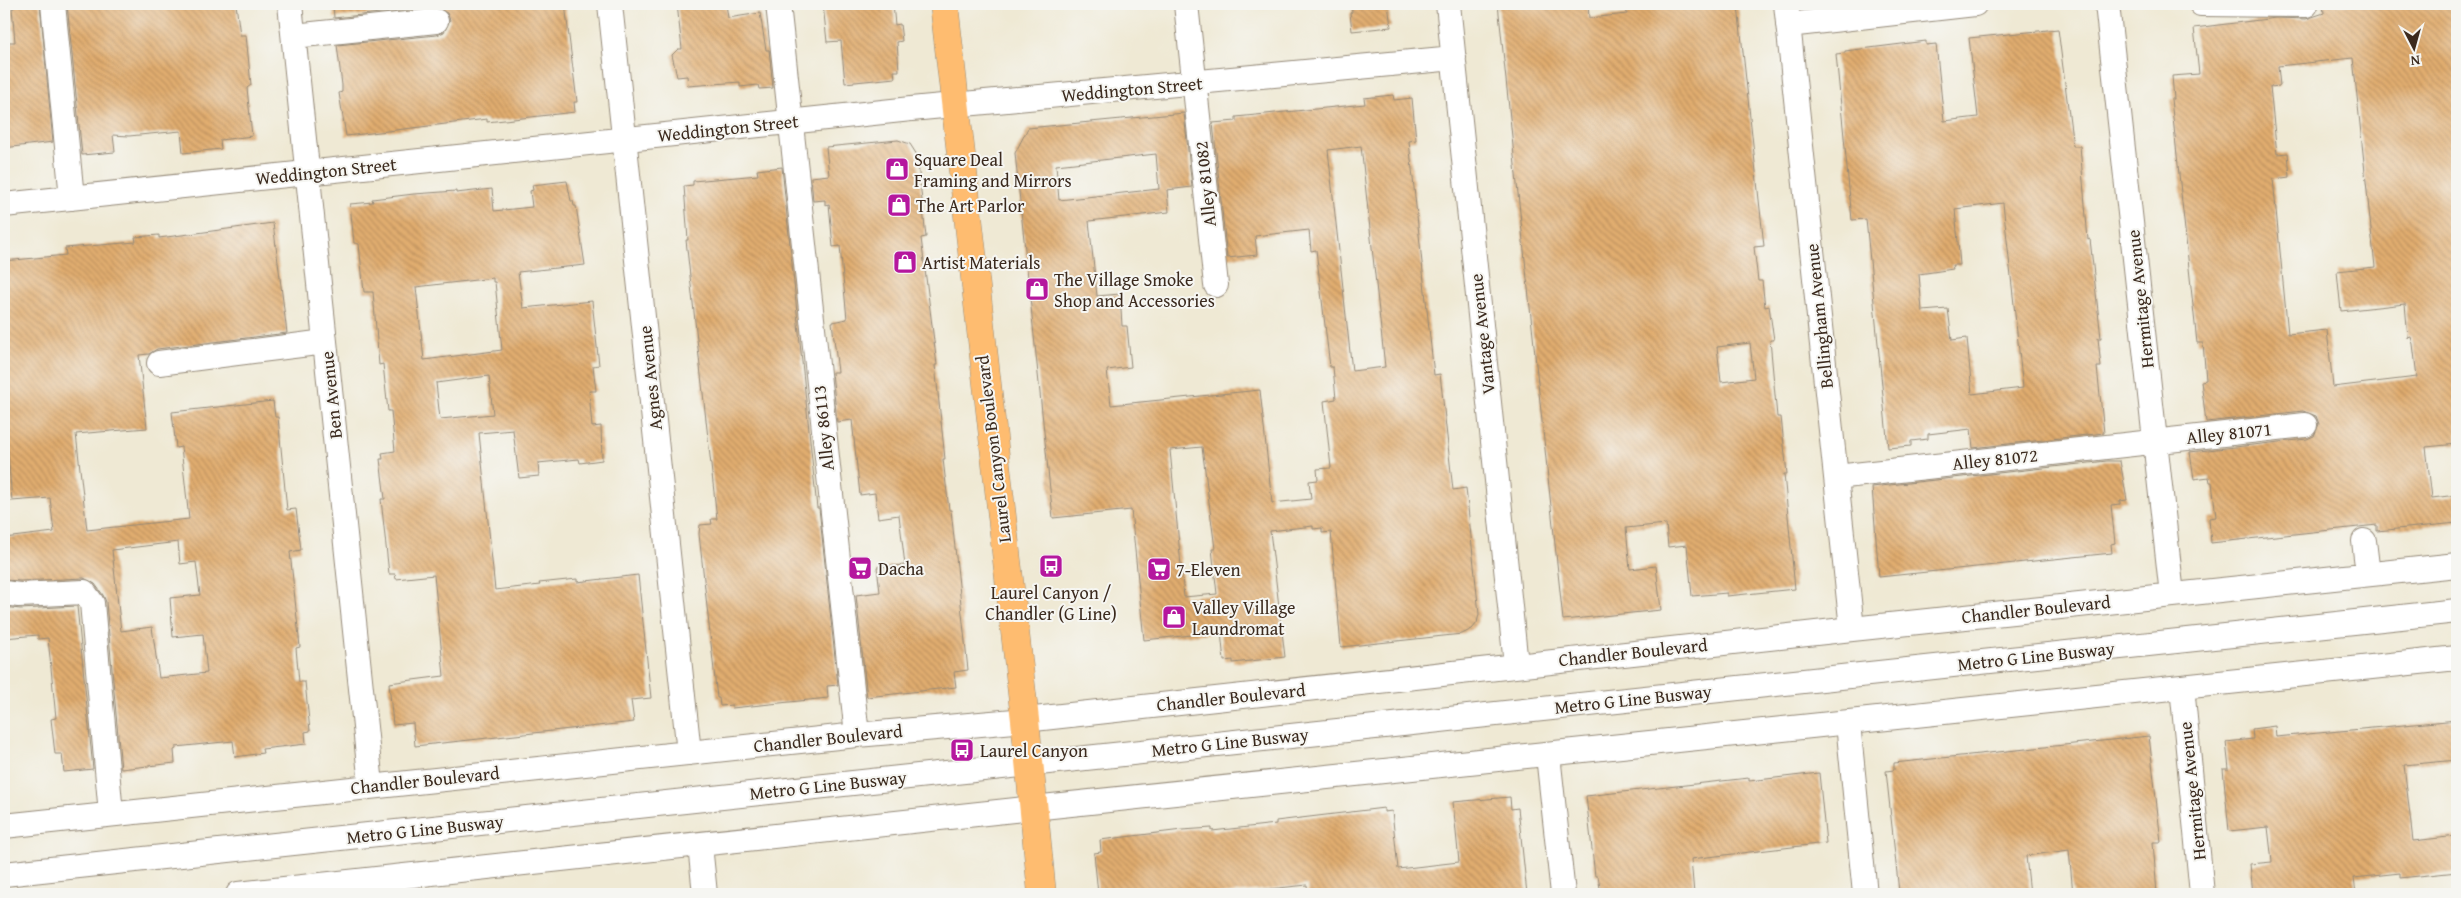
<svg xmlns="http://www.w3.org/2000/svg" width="2461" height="898" viewBox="0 0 2461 898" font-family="'Gentium Book Plus',serif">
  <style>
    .building { fill: url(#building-back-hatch); fill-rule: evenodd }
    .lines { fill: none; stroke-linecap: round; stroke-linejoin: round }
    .minor-casing { stroke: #958a79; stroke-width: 26 }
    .major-casing { stroke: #958a79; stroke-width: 29 }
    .minor { stroke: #fff; stroke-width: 24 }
    .major { stroke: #febc70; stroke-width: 28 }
    .labels { text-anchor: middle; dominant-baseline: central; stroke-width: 4; stroke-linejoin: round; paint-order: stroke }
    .street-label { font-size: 18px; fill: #3b2a1e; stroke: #f6f6f2 }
    .poi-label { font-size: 18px; fill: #3b2a1e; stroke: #f6f6f2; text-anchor: start }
  </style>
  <defs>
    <pattern id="building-back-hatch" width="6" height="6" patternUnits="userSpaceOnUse" patternTransform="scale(1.25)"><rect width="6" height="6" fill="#e1ad70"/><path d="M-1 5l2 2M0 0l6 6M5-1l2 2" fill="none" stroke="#b88d5b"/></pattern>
  </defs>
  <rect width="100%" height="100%" fill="#f6f6f2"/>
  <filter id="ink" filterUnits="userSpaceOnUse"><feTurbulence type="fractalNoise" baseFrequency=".02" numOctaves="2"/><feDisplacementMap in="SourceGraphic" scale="10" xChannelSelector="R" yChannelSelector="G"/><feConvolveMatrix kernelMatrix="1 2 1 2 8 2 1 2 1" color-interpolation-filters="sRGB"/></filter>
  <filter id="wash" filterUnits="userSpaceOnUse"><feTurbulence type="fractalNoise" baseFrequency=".0096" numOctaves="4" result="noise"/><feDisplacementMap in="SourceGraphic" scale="20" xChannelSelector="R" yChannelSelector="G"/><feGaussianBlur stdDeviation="1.12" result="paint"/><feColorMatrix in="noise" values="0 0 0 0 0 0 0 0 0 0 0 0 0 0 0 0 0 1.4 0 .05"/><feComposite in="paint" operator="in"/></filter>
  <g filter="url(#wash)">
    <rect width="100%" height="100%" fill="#efe9d4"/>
    <g id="blocks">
      <path class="building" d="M14,4H40L53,142L4,148V42H15L12,8H14Z
        M67,4H236L240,35H246L251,85L247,88L252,136L220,140L221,149L183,153L181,131L129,136L113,135L115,152L82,155Z
        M333,4H565L577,102H574L575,112L487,122V119L346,136L339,93L342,92V85L337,45L437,35L444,32L450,20L447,13L435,7L334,18Z
        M677,4H726L728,18L760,13L766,50H769L773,88L759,89L758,85L740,87V82L688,86L687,76L677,77L672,55L678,49H682Z
        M823,4H893L895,25L900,24L902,41L897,42L899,71H894L895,78L845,83L841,41L827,42Z
        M1351,4H1388L1391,27L1352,31L1350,13L1352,12Z
        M1498,4H1588L1589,18L1627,14L1626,4H1733L1734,6H1738L1764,246L1754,247L1758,281H1762L1765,307L1769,306L1774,340H1770L1777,417H1781L1787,474H1784L1795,589L1727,596V593L1692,596L1687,545L1668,547L1666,524L1626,528L1630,569L1656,566L1661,610L1563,620ZM1750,343L1754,378L1721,382L1717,347Z
        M2323,4H2457V444L2426,447L2432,498L2457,495V523L2377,531V525L2211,543L2209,518L2216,517L2212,482H2210L2209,477L2194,479L2190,452L2307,439L2314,436L2319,424L2316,416L2303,411L2206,422L2201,381L2206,380L2203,343H2197L2171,99H2174L2172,76L2199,74L2194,28L2276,18L2306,19L2324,13ZM2353,58L2375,267L2337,271L2341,311L2405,304L2408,338L2411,337L2413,344L2417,377L2333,387L2327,330L2288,334L2273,179L2290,177L2288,153L2277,154L2270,87L2280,86L2278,66Z
        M2058,29L2073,146H2080L2088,240L2090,239L2101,338H2098L2101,367H2097L2104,433L1973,448L1971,429L1928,434V439L1911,441V446L1888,448L1866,219L1852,220L1836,54L1845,53V51L1926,41V45L1936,44L1944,121L1978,117L1969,38ZM2003,203L2023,388L1972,394L1967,338L1952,340L1948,309L1922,311L1919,274L1953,269L1952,265H1960L1955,209Z
        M1393,95L1394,100L1412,98L1416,140L1409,141L1434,375L1440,374L1453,490L1466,488L1479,614L1477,623L1472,629L1462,634L1341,647L1331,532L1322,533V528L1313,529V526L1270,531L1285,657L1233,663V660L1224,661L1221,632L1144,640L1131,510L1053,518L1015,153L1028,128L1184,113L1192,187L1167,190L1169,212L1089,221L1097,296L1120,294L1122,326H1127L1131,367L1107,370L1111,405L1260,390L1272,503L1311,499L1309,481L1318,480L1317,469L1331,468L1324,401L1336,399L1333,367H1330L1316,250L1311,251L1309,230L1255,236L1257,255L1227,258L1213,123L1236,121V117L1365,104L1364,98ZM1361,146L1385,367L1352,371L1328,150ZM1156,154L1159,189L1059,200L1056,165ZM1202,447L1215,549H1212L1217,594L1184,597L1170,450Z
        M898,140L910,144L917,155L926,237L921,238L937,365H935L945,459H943L949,510H951L968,670L954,672L956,687L867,697L856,595L880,592L877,567L905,565L899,515L878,518L875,493L860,495L852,420L837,422L832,372H838L832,322L847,319L840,246L833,247L829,204L825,205V200L813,201L811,177L829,175L826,147Z
        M782,167L817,508H819L838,685L827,686L828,698L732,708V705L720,706L719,698H717L699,534L700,525L712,524L711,519H717L686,240H688L684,186L693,185V181L758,175L757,170Z
        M567,181L571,201H573L574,206H576L585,265L518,272L523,308L592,301L599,365L593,366L596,391H589L592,427L601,426L602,460L580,463L579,459L538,463L539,476L519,478L513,430L479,433L495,590L540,585L539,583L577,579V582L638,575L651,698L631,700L634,722L415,746L413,723L393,725L389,683L444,676L434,575L396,579L395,574H389L381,499H385L380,459H383L382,453L395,451L391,411H388L383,364L379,365L373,292H364L359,244L354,243L350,204L373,202L372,199L414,194L456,191V193L492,189L494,211L532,207L530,191L533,190L532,185ZM493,278V282H495L502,350L424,360L416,287ZM489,376L493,414L440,419L436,383Z
        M273,223L287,333L157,349L149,354L139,355L147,428L76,434L87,530L189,519L181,447L176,448L172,412L273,401L275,417H278L287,510L296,509L301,550L290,552L300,647L296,648L299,682H305L310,731L305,732L306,744L262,749L263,753L235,757L233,741L176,747V749L174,750L175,763L121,769L106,602L103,595L95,584L84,578L20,581L4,580V538L54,532L50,498L12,501L6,429H4V261L66,255L65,248L136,242L135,237L159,235V238ZM178,542L180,564L196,562L200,595L170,598L173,637L203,634L207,673L159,678L152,627L121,631L112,550Z
        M2107,461H2120L2127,500L2120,501V504L2111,505L2115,543L2111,544L2112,553L1879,577L1872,487Z
        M77,606L93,769L64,772L62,754H55L51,719L56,718L48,638L38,639V635L4,638V607L20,609Z
        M2457,720V760L2404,765L2413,841L2457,836V872L2400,878V873L2354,878L2356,894H2253L2250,864L2272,862L2268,827L2229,831L2223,769H2229L2226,742L2253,739L2252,729L2275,726L2276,737Z
        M2149,736L2161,842H2153L2157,894H2073L2069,850L2026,856L2030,894H1979L1978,891L1947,894H1901L1899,892L1886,771L1894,770V763Z
        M1819,773L1826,843L1691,859L1694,894H1601L1598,876H1595L1586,796L1749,778V781Z
        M1510,797L1511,809L1518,808L1527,894H1308L1307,885L1223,894H1207L1206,892L1185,894H1098L1094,853L1101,852L1100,840L1182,830L1212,828V831L1276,824V821L1384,808V812L1392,811L1398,869L1459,862L1453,802Z"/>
    </g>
  </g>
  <g filter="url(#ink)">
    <use href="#blocks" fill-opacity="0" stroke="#958a79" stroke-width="1"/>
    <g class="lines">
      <g class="minor-casing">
        <path id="minor" d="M53,4L72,198
          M290,4L371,785
          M610,4L689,753
          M778,4L857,735
          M1186,4L1216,285
          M1448,4L1516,665
          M1786,4L1852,629
          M2107,4L2172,595
          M2201,4L2306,5
          M1788,25L1975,4
          M294,36L436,21
          M4,205L911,109L1454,58
          M159,363L325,342
          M1836,477L2305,425
          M2364,541L2368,574
          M4,593L19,595L84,592L92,603L111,814
          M2182,687L2202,894
          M1848,723L1865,894
          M1548,755L1563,894
          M4,826L857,735L1025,720L1852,629L2457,565
          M700,845L705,894
          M4,874L2457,611
          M238,894L1033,808L2457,658"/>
      </g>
      <g class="major-casing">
        <path id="major" d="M944,4L1025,720L1042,894"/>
      </g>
      <use href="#minor" class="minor"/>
      <use href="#major" class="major"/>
    </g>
  </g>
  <defs>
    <g id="shop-square" transform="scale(1.25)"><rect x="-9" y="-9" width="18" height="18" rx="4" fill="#b5179e" stroke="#f6f6f2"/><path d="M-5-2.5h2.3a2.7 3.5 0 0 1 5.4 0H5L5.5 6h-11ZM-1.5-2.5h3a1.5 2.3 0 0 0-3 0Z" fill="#fff"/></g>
    <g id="bus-square" transform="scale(1.25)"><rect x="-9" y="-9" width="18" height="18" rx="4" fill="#b5179e" stroke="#f6f6f2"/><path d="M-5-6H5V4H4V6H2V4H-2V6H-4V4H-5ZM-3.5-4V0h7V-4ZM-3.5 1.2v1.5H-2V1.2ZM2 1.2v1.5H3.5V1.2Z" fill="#fff"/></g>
    <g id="supermarket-square" transform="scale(1.25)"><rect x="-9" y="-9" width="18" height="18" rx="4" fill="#b5179e" stroke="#f6f6f2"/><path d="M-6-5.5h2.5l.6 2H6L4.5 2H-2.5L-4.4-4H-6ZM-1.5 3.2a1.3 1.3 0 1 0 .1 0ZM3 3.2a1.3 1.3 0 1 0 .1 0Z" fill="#fff"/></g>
  </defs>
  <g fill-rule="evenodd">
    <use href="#shop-square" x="897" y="169"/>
    <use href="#shop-square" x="899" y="205"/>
    <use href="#shop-square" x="905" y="262"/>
    <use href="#shop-square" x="1037" y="289"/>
    <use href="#bus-square" x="1051" y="566"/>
    <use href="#supermarket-square" x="860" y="568"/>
    <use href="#supermarket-square" x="1159" y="569"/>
    <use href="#shop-square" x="1174" y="617"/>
    <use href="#bus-square" x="962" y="750"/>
  </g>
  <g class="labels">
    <g class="street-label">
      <text transform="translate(1132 89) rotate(-5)">Weddington Street</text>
      <text transform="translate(728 128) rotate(-6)">Weddington Street</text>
      <text transform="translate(326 171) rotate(-6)">Weddington Street</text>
      <text transform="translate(1205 184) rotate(-96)">Alley 81082</text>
      <text transform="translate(2140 299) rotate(-96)">Hermitage Avenue</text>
      <text transform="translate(1819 316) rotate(-96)">Bellingham Avenue</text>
      <text transform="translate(1482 334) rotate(-96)">Vantage Avenue</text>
      <text transform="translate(650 378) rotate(-96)">Agnes Avenue</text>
      <text transform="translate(331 395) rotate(-96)">Ben Avenue</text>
      <text transform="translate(823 428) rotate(-96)">Alley 86113</text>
      <text transform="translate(2229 433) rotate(-6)">Alley 81071</text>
      <text transform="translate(993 449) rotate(-97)">Laurel Canyon Boulevard</text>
      <text transform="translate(1995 459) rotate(-6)">Alley 81072</text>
      <text transform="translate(2036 609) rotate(-6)">Chandler Boulevard</text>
      <text transform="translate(1633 652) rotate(-6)">Chandler Boulevard</text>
      <text transform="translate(2036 656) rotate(-6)">Metro G Line Busway</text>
      <text transform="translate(1231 697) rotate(-6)">Chandler Boulevard</text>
      <text transform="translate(1633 699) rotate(-6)">Metro G Line Busway</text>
      <text transform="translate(828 738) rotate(-6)">Chandler Boulevard</text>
      <text transform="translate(1230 742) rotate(-6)">Metro G Line Busway</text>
      <text transform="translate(425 780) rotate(-6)">Chandler Boulevard</text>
      <text transform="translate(828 785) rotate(-6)">Metro G Line Busway</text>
      <text transform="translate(2192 791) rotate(-96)">Hermitage Avenue</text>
      <text transform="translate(425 829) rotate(-6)">Metro G Line Busway</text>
    </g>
    <g class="poi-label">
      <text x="914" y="159">Square Deal<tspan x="914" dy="21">Framing and Mirrors</tspan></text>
      <text x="916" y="205">The Art Parlor</text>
      <text x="922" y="262">Artist Materials</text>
      <text x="1054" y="279">The Village Smoke<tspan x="1054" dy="21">Shop and Accessories</tspan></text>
      <text x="878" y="568">Dacha</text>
      <text x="1176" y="569">7-Eleven</text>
      <text x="1051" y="592" text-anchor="middle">Laurel Canyon /<tspan x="1051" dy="21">Chandler (G Line)</tspan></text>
      <text x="1192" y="607">Valley Village<tspan x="1192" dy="21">Laundromat</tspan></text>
      <text x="980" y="750">Laurel Canyon</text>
    </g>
  </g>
  <rect width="2461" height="898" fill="none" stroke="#f6f6f2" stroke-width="20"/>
  <g transform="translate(2414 48) rotate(174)" stroke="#f6f6f2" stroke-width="4" paint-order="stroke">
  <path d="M0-4L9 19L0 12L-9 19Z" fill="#3b2a1e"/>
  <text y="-8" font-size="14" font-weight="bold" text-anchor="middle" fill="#3b2a1e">N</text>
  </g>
</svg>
